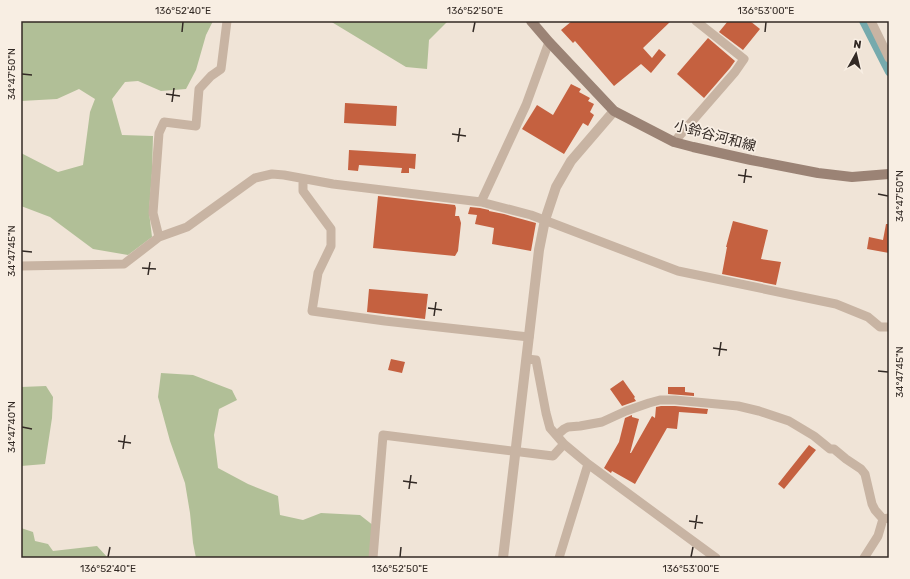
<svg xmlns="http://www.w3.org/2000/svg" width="910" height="579" viewBox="0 0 910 579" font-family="Rubik,'Noto Sans JP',sans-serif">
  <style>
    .green { fill: #b1bf97 }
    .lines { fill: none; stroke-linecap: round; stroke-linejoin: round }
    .canal { stroke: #76aaad; stroke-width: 8 }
    .building { fill: #c56140 }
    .minor { stroke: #c8b4a3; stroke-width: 9 }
    .tertiary { stroke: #c8b4a3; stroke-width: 10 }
    .secondary { stroke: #9b8375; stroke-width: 10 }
    .ticks { fill: none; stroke: #332a25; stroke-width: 1.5 }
    .labels { text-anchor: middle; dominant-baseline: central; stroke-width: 3.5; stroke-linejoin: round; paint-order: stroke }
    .street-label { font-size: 14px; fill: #332a25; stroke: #f8eee3 }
    .neatline { fill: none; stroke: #332a25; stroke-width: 1.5 }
    .ticks-label { font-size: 10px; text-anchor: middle; fill: #332a25 }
  </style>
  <rect width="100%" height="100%" fill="#f0e4d7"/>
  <path class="green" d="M21,21H213L206,35L196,70L186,89L161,91L138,81L125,82L112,99L122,135L153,136L152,173L149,212L152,237L128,255L93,249L50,217L21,206V153L58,172L83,165L90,112L95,99L79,89L57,99L21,101Z
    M330,21H448L429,40L427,69L406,67Z
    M161,373L193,375L232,390L237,400L219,409L214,435L218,468L248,484L278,496L280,515L303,520L321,513L360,515L374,526L371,558H196L193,543L190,513L185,483L170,441L158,397Z
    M46,386L53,397L52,418L45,464L21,466V387Z
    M21,528L33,532L35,541L48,544L53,551L97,546L108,558H21Z"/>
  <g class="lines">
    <path class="canal" d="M863,21L889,72"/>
  </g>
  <path class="building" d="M572,21H671L643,48L652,58L659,49L666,55L651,73L641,64L614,86L575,41L573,43L561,30Z
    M728,21H750L760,29L743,50L719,32Z
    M708,38L735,61L730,68L704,98L677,74Z
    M571,84L581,89L579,92L590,98L588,101L594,104L590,112L594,115L588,126L583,123L564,154L522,129L537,105L553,115Z
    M345,103L397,106L396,126L344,123Z
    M349,150L416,154L415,169L409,168V173H401L402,168L359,165L358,171L348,170Z
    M378,196L455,205L456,208L455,216H459L461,223L458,251L455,256L373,248Z
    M470,207L480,208L489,210V211L504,214L536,223L531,251L492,244L494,228L475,224L477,215L468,214Z
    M733,221L768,230L761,259L781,262L776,285L722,274L727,247H726Z
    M886,224H889V253L867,249L869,237L883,240Z
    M369,289L428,294L425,319L367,312Z
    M391,359L405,362L402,373L388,370Z
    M623,380L635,397L634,398L636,401L622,406L610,389Z
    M668,387H685V392L694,393V396L668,394Z
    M661,406H675L708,409L707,414L679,412L677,429L667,428L635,484L612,471L611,473L604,468L619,442L625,418L632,415V417L639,419L630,453H631L652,416L655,418L656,407Z
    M809,445L816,450L784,489L778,484Z"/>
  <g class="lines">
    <path class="minor" d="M871,21L889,58
      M674,142L735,72L744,59L696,21
      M303,179V191L331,229V246L318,273L312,311L385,321L529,337
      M481,202L526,105L549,42
      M159,237L153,213L159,133L164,122L196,126L199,89L211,76L221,69L227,21
      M21,266L124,264L159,237L187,227L255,178L272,174L284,175L333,184L481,202L531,215L678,271L836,304L868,317L880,327H889
      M527,359L536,360L546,413L550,428L564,444L588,464L716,558
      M557,435L564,429L568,427L580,426L602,422L626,411L649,403L660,400H675L738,406L759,411L789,421L814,436L830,449H834L846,459L861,469L865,474L872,504L875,510L883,519L889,518
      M373,558L383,435L553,456L564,444
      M559,558L588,464
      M864,558L878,536L883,519"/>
    <path class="tertiary" d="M503,558L539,250L545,220L556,187L571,161L614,111"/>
    <path class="secondary" d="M531,21L549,42L614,111L674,142L693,147L751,160L818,173L852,177L889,174"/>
  </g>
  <path class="ticks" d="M182,32L183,22M473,32L475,22M765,32L766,22M22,74L32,75M166,94L180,96M172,102L174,88M452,134L466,136M458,142L460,128M738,175L752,177M744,183L746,169M878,194L888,196M22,251L32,252M142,268L156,269M148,275L150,262M428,308L442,310M434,316L436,302M713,348L727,350M719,356L721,342M878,371L888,372M22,427L32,429M118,441L131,443M123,449L125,435M403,481L417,483M409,489L411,475M689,521L703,523M695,529L697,515M108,557L110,547M400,557L401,547M691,557L693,547"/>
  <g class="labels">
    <g class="street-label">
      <text transform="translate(715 136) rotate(15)">小鈴谷河和線</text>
    </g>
  </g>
  <rect width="910" height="579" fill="none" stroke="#f8eee3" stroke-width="44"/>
  <g transform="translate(856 54) rotate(8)" stroke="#f8eee3" stroke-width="3" paint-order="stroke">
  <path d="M0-3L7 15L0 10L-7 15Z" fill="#332a25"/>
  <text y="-6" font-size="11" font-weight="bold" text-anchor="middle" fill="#332a25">N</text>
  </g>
  <rect x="22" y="22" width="866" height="535" class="neatline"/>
  <g class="ticks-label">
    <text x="183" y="14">136°52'40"E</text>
    <text x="475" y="14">136°52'50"E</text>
    <text x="766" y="14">136°53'00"E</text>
    <text transform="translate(11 74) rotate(-90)" y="4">34°47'50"N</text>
    <text transform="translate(899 196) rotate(-90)" y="4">34°47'50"N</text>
    <text transform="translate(11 251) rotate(-90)" y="4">34°47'45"N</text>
    <text transform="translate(899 372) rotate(-90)" y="4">34°47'45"N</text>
    <text transform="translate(11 427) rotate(-90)" y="4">34°47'40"N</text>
    <text x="108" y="572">136°52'40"E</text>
    <text x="400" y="572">136°52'50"E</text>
    <text x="691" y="572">136°53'00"E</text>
  </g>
</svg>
